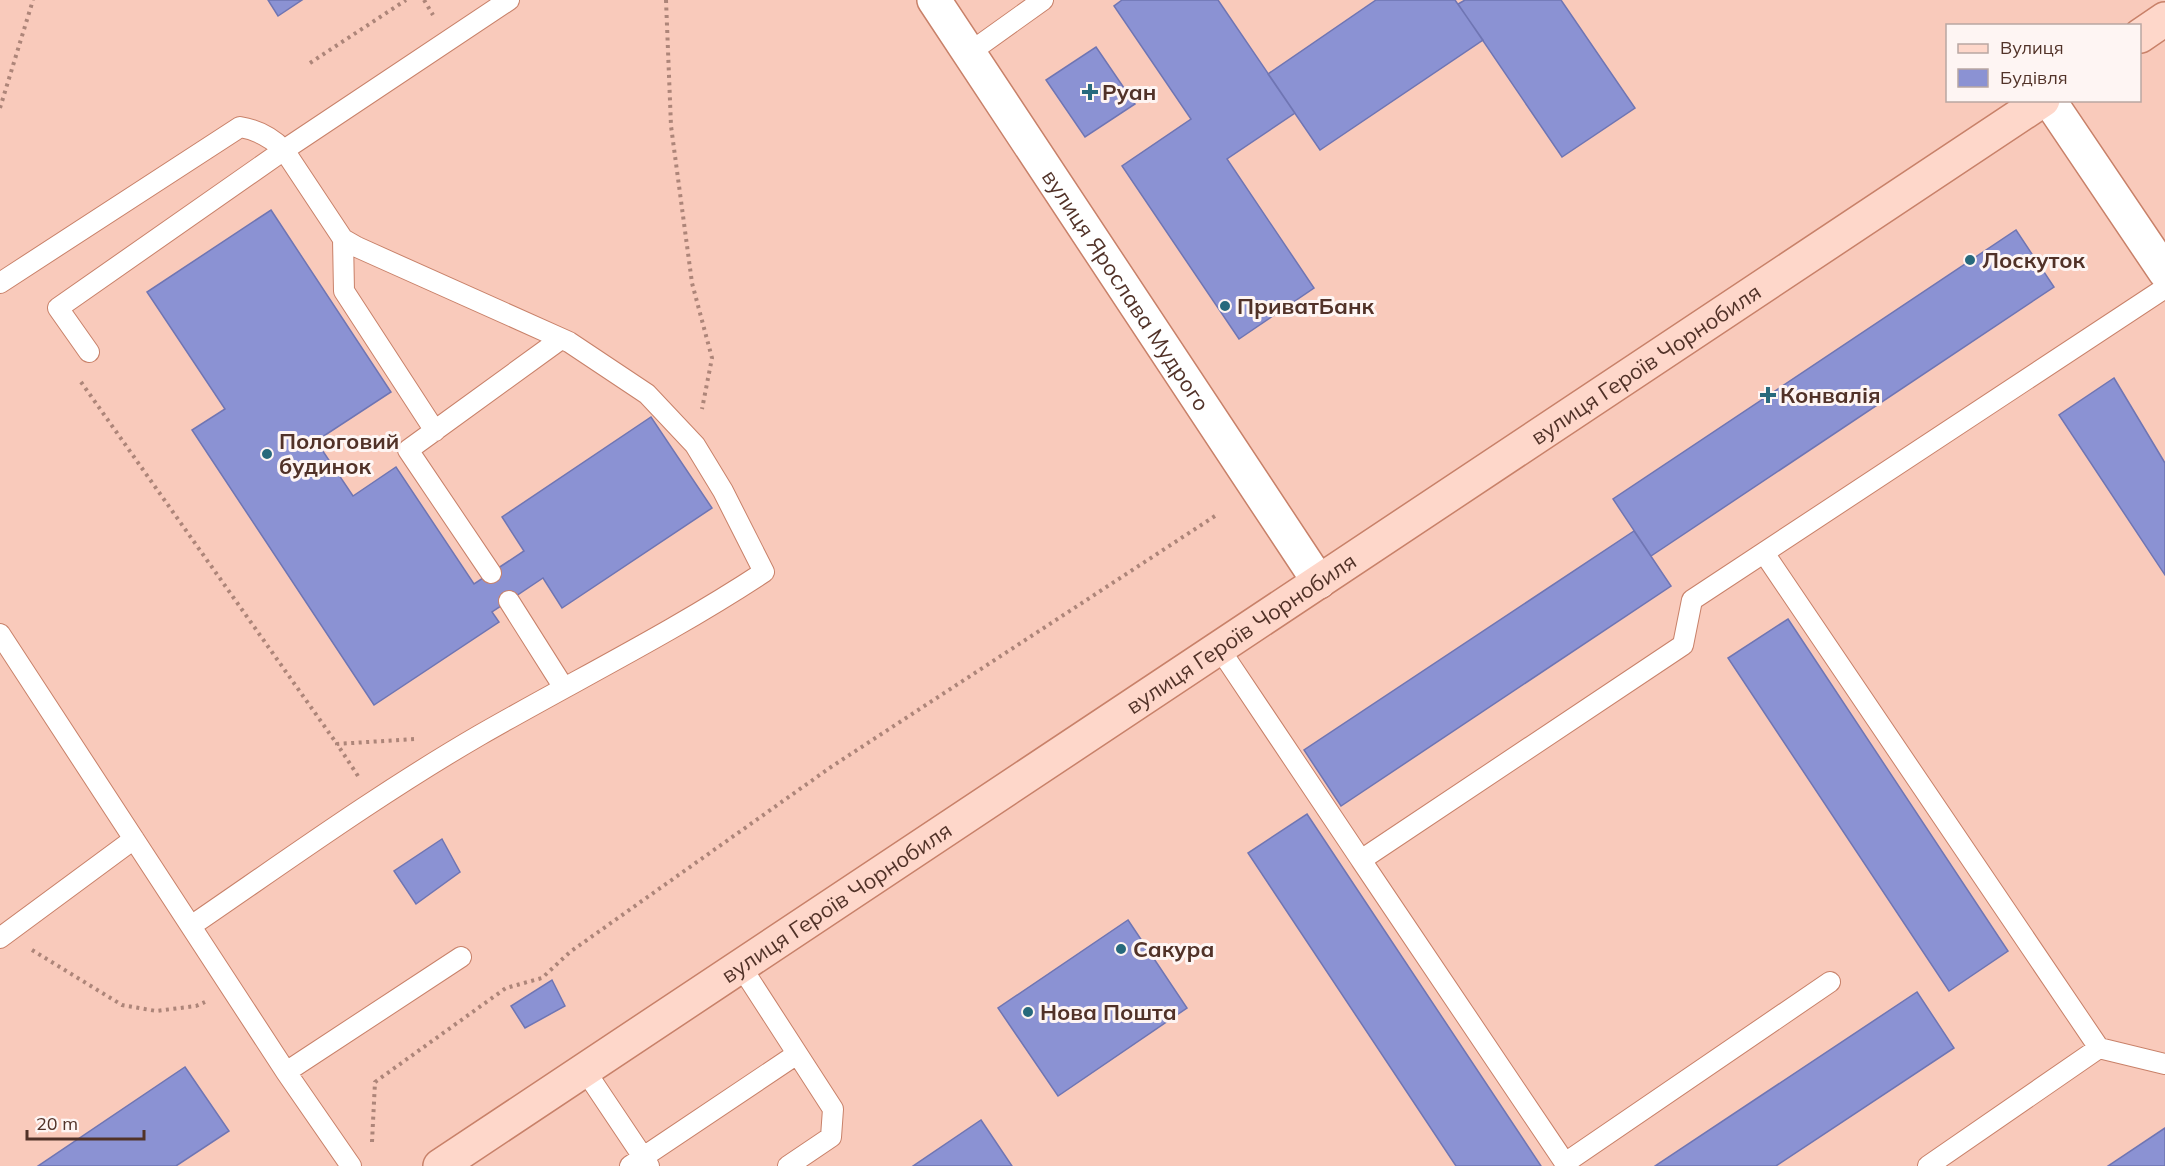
<svg xmlns="http://www.w3.org/2000/svg" width="2165" height="1166" viewBox="0 0 2165 1166" font-family="Mulish,sans-serif">
  <style>
    .building { fill: #8b92d3; stroke: #6f75b3; stroke-width: 1.5 }
    .lines { fill: none; stroke-linecap: round; stroke-linejoin: round }
    .lane-casing { stroke: #c88169; stroke-width: 22 }
    .street-casing { stroke: #c88169; stroke-width: 36 }
    .secondary-casing { stroke: #c88169; stroke-width: 36 }
    .path { stroke: #ad8579; stroke-width: 4; stroke-dasharray: 3 4.5; stroke-linecap: butt }
    .lane { stroke: #fff; stroke-width: 20 }
    .street { stroke: #fff; stroke-width: 33 }
    .secondary { stroke: #fed7ca; stroke-width: 33 }
    .poi-dot { fill: #27697c; stroke: #fef5f3; stroke-width: 2 }
    .labels { text-anchor: middle; dominant-baseline: central; stroke-width: 6; stroke-linejoin: round; paint-order: stroke }
    .poi-label { font-size: 22px; font-weight: bold; fill: #513228; stroke: #fef5f3; text-anchor: start }
    .street-label { font-size: 22px; fill: #513228; stroke: #fef5f3 }
  </style>
  <rect width="100%" height="100%" fill="#f9cabb"/>
  <path class="building" d="M268,0H302L278,16Z
    M1122,0H1218L1295,113L1227,159L1314,288L1239,339L1122,166L1191,119L1114,6Z
    M1376,0H1455L1483,40L1320,150L1268,74Z
    M1465,0H1561L1635,108L1562,157L1458,4Z
    M1096,47L1135,104L1085,137L1046,80Z
    M271,210L391,392L316,441L353,496L396,467L474,584L524,551L502,517L651,417L712,508L562,608L543,578L492,612L499,622L374,705L192,430L225,409L147,292Z
    M2016,230L2054,287L1651,556L1613,499Z
    M2114,378L2165,463V575L2059,415Z
    M1634,531L1671,586L1341,806L1304,750Z
    M1788,619L2008,951L1949,991L1728,658Z
    M1307,814L1541,1166H1456L1248,853Z
    M442,839L460,872L416,904L394,871Z
    M1128,920L1187,1008L1058,1096L998,1008Z
    M552,980L565,1006L525,1028L511,1006Z
    M1917,992L1954,1048L1776,1166H1655Z
    M185,1067L229,1131L176,1166H38Z
    M981,1120L1012,1166H913Z
    M2165,1128V1166H2108Z"/>
  <g class="lines">
    <g class="lane-casing">
      <path id="lane" d="M969,53L1043,0
        M343,239L344,291L435,431
        M0,283L240,127C258,130 271,137 284,150L58,308L89,352
        M1764,553L2099,1048L2165,1064
        M491,573L408,450L561,339
        M509,601L564,688
        M0,634L286,1072L351,1166
        M1219,648L1361,860
        M191,926C286,861 380,793 480,735C574,681 673,632 764,572L723,491L695,445L647,394L569,342L357,247L343,239L284,150L509,0
        M0,938L134,839
        M740,965L833,1109L831,1137L788,1166
        M1830,982L1565,1163L1361,860L1683,645L1692,600L2165,288
        M584,1069L649,1166
        M286,1072L461,957
        M630,1166L797,1054
        M1928,1166L2099,1048"/>
    </g>
    <g class="street-casing">
      <g id="street">
        <path id="s1" d="M934,0L1319,582"/>
        <path d="M2049,100L2165,272"/>
      </g>
    </g>
    <g class="secondary-casing">
      <g id="secondary">
        <path d="M2140,36L2165,19"/>
        <path id="s2" d="M440,1166L2043,100"/>
      </g>
    </g>
    <path class="path" d="M424,0L433,15
      M666,0L671,126L692,283L712,358L702,409
      M310,63L406,0
      M0,108L33,0
      M81,382L337,744
      M358,776L337,744L414,739
      M32,950L122,1005L156,1011L196,1006L205,1002
      M372,1142L375,1082L506,988L542,978L570,952L831,767L1215,516"/>
    <use href="#lane" class="lane"/>
    <use href="#street" class="street"/>
    <use href="#secondary" class="secondary"/>
  </g>
  <g class="poi-dot">
    <path d="M1087 83h6v6h6v6h-6v6h-6v-6h-6v-6h6z"/>
    <circle cx="1970" cy="260" r="6"/>
    <circle cx="1225" cy="306" r="6"/>
    <path d="M1765 386h6v6h6v6h-6v6h-6v-6h-6v-6h6z"/>
    <circle cx="267" cy="454" r="6"/>
    <circle cx="1121" cy="949" r="6"/>
    <circle cx="1028" cy="1012" r="6"/>
  </g>
  <g class="labels">
    <g class="poi-label">
      <text x="1102" y="92">Руан</text>
      <text x="1982" y="260">Лоскуток</text>
      <text x="1237" y="306">ПриватБанк</text>
      <text x="1780" y="395">Конвалія</text>
      <text x="279" y="441">Пологовий<tspan x="279" dy="25">будинок</tspan></text>
      <text x="1133" y="949">Сакура</text>
      <text x="1040" y="1012">Нова Пошта</text>
    </g>
    <g class="street-label">
      <text stroke="none"><textPath href="#s1" startOffset="348">вулиця Ярослава Мудрого</textPath></text>
      <text stroke="none"><textPath href="#s2" startOffset="1448">вулиця Героїв Чорнобиля</textPath></text>
      <text stroke="none"><textPath href="#s2" startOffset="962">вулиця Героїв Чорнобиля</textPath></text>
      <text stroke="none"><textPath href="#s2" startOffset="476">вулиця Героїв Чорнобиля</textPath></text>
    </g>
  </g>
  <rect x="1946" y="24" width="195" height="78" fill="#fef5f3" stroke="#b9a7a2" stroke-width="1.5"/>
  <rect x="1958" y="44" width="30" height="9" fill="#fed7ca" stroke="#b9a7a2" stroke-width="1.5"/>
  <text x="2000" y="54" font-size="18" fill="#513228">Вулиця</text>
  <rect x="1958" y="69" width="30" height="18" fill="#8b92d3" stroke="#b9a7a2" stroke-width="1.5"/>
  <text x="2000" y="84" font-size="18" fill="#513228">Будівля</text>
  <path d="M27 1130v9h117v-9" fill="none" stroke="#513228" stroke-width="3"/>
  <text x="36" y="1130" font-size="18" fill="#513228" stroke="#fef5f3" stroke-width="4.5" paint-order="stroke">20 m</text>
</svg>
